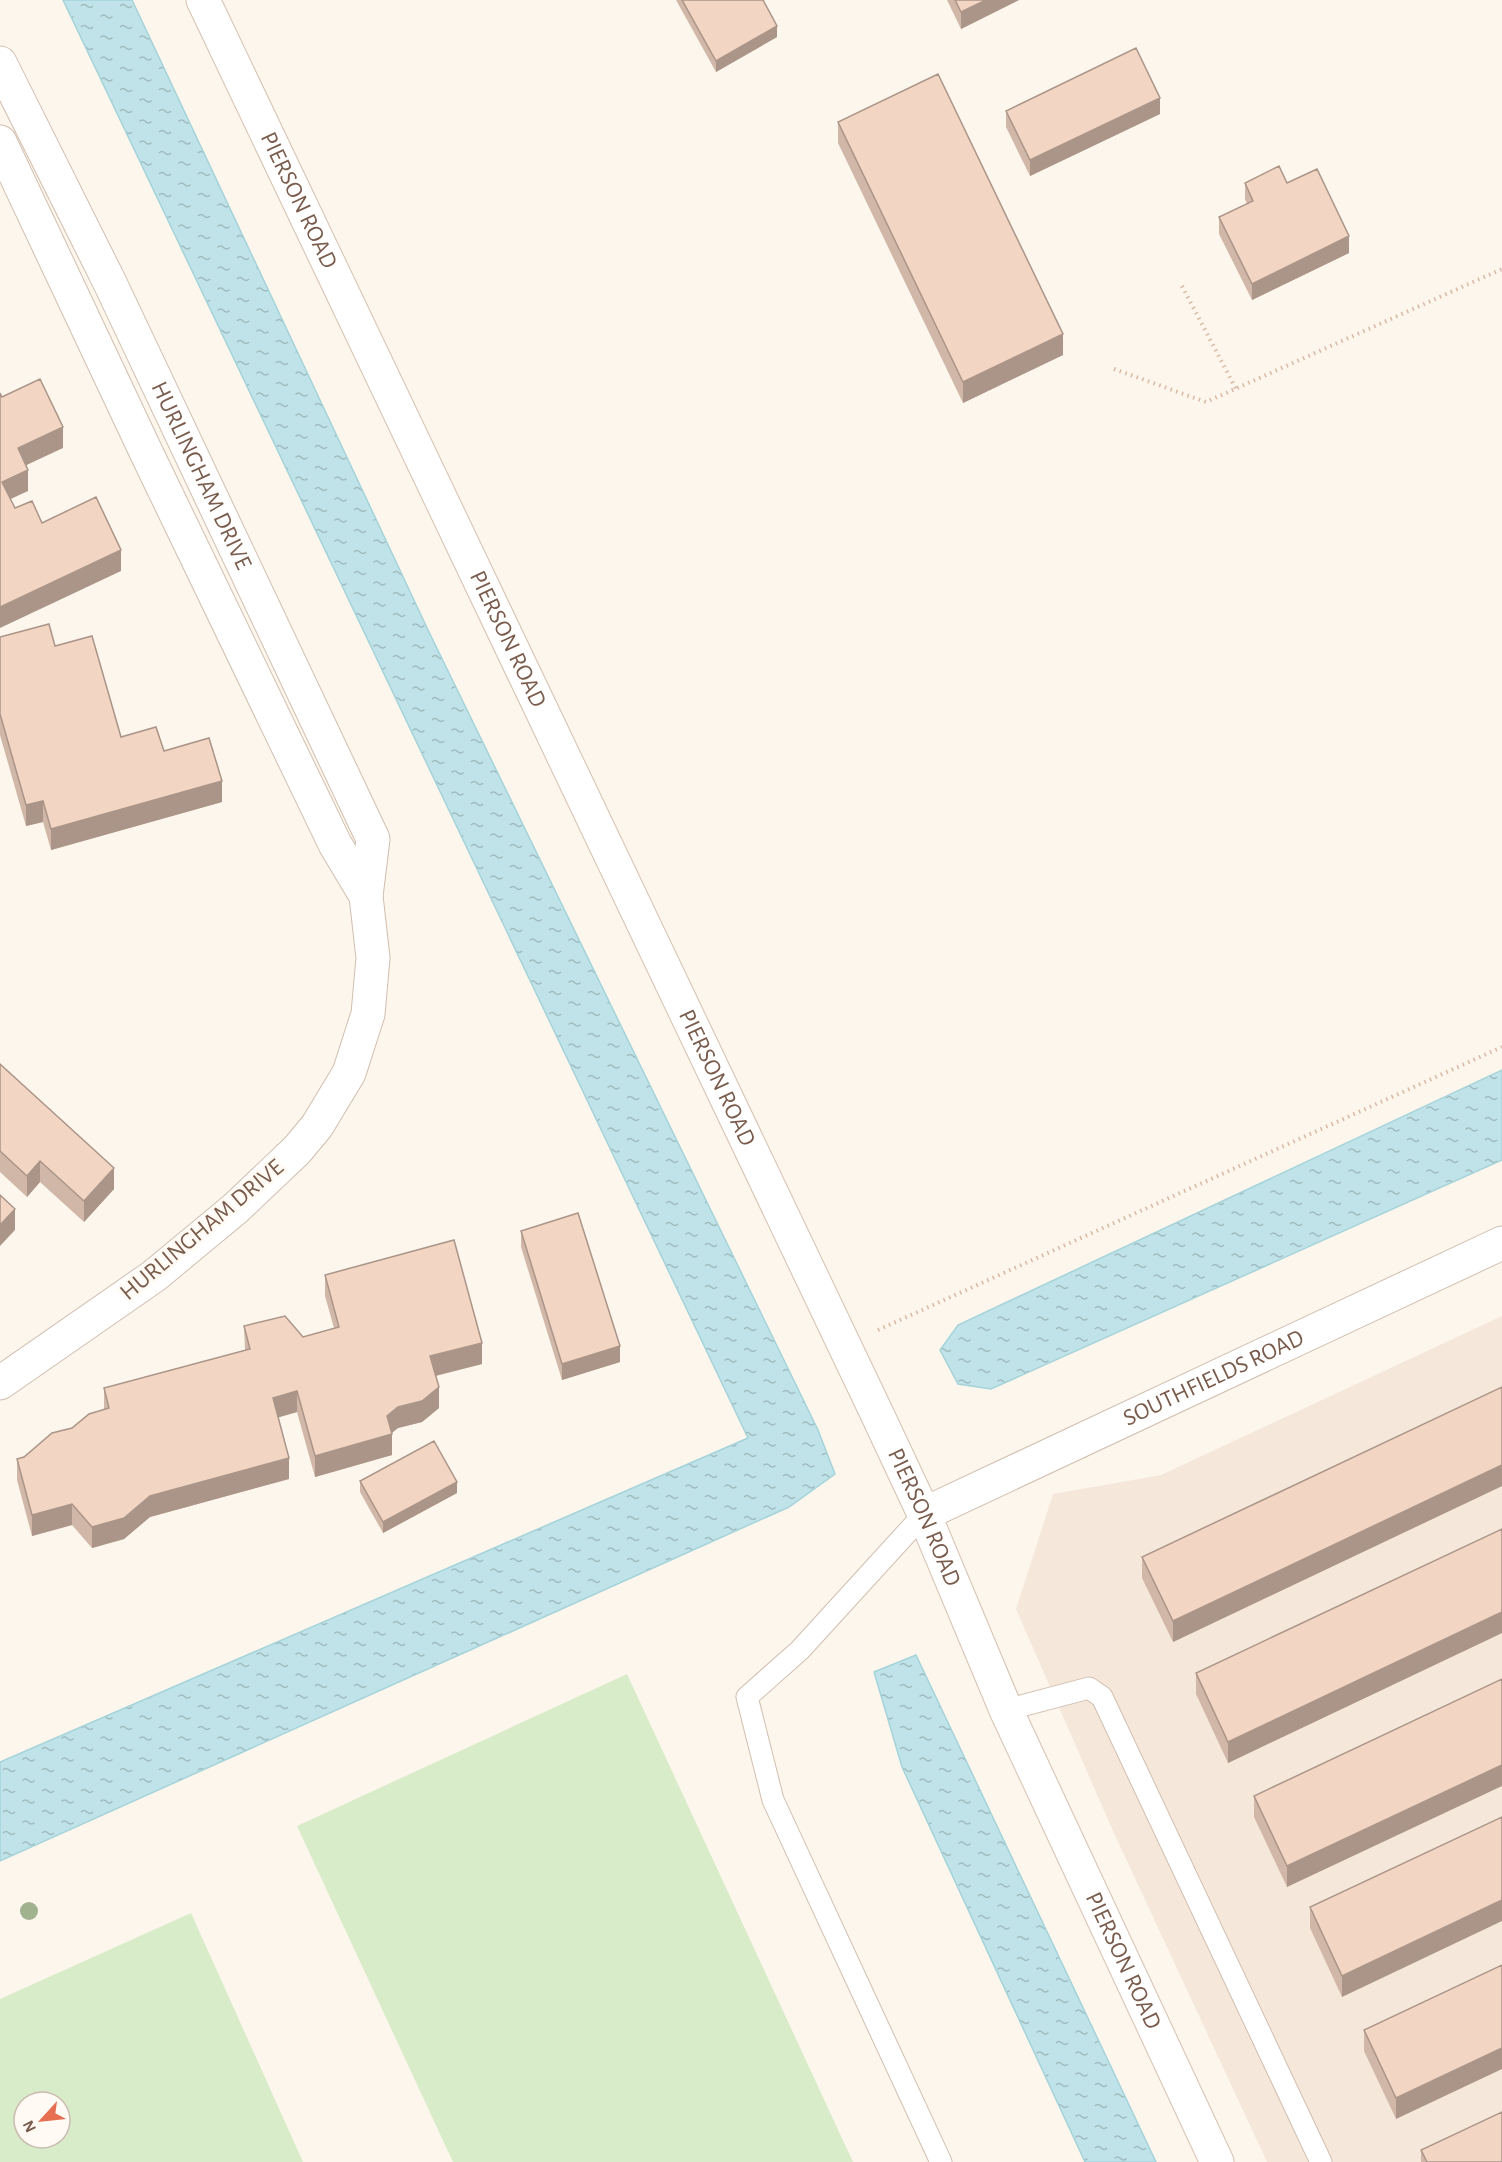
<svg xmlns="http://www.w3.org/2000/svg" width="1502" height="2162" viewBox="0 0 1502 2162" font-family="'Alegreya Sans',sans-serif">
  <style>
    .residential { fill: #f5e8da }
    .pitch { fill: #d8ecc9; fill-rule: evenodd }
    .water { fill: url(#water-ripples); stroke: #a5d3da; stroke-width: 1.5 }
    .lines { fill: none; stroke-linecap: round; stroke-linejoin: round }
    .lane-casing { stroke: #d1beb0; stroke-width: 23 }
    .street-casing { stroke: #d1beb0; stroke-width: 35 }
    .secondary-casing { stroke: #d6c0b0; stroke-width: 35 }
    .path { stroke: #d9b8a5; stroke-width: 4; stroke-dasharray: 1.5 4.5; stroke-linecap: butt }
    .lane { stroke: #fff; stroke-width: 21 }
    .street { stroke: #fff; stroke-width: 33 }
    .secondary { stroke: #fff; stroke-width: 33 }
    .tree { fill: #a0b28e }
    .wall { fill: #d1b7a8 }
    .shaded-wall { fill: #aa9588 }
    .building { fill: #f3d5c3; stroke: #aa9588; stroke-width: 1.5 }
    .labels { text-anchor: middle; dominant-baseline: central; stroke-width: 6; stroke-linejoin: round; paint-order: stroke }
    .street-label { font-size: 24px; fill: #7a5c4d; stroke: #fffaf3 }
  </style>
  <defs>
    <pattern id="water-ripples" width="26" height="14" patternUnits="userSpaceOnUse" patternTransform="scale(1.5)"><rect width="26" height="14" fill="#bfe3e8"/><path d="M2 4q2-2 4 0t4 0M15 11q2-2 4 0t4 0" fill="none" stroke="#a0bbbe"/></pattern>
  </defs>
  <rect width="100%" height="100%" fill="#fdf6ec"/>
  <path class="residential" d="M1502,1316V2162H1267L1113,1831L1016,1609L1053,1494L1161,1475Z"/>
  <path class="pitch" d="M627,1674L853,2162H453L297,1826Z
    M191,1913L303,2162H0V1999ZM24,2102H60V2138H24Z"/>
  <path class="water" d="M63,0H132L429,632L818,1430L835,1474L789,1507L0,1861V1762L748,1438Z
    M1502,1070V1160L991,1389L958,1384L940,1350L958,1325Z
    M916,1655L1131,2109L1156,2162H1085L902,1767L874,1672Z"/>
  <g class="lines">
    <g class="lane-casing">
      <path id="lane" d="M924,1514L800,1650L747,1697L773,1800L941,2162
        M1006,1710L1089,1688L1102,1697L1321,2162"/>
    </g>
    <g class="street-casing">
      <g id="street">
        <path id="s1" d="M0,63L110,283L373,839L366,896L373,958L368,1014L349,1073L317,1126L297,1150L236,1208L154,1276L0,1383"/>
        <path d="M0,142L147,454L335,844L366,896"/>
        <path id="s2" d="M924,1514L1502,1243"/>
      </g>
    </g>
    <g class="secondary-casing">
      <g id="secondary">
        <path id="s3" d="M203,0L879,1418L924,1514L1006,1710L1217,2162"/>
      </g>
    </g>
    <path class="path" d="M1182,286L1236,389
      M1114,369L1206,402L1502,269
      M878,1330L1502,1047"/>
    <use href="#lane" class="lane"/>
    <use href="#street" class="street"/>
    <use href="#secondary" class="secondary"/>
  </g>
  <circle class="tree" cx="29" cy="1911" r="9"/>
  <path class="wall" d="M676,0H763L777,37L716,72Z
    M947,0H1019L961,29Z
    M1006,111L1160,114L1030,176L1006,127Z
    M838,122L1063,355L963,403L838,143Z
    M1245,183H1287L1349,253L1252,300L1219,234V217L1247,204L1245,199Z
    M0,637L55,646L121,737L164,751L222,802L51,850L43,822L26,826L0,735Z
    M0,1064L114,1189L84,1222L40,1182L27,1197L0,1172Z
    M521,1231L620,1362L562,1380L521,1247Z
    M325,1275L482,1364L436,1376L439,1408L422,1422L398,1428L392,1433V1455L315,1477L297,1412L278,1417L289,1479L150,1517L124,1539L92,1548L72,1525L32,1536L17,1480V1459L24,1457L104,1409V1388L245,1350L244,1326L303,1337L334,1328L325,1296Z
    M1502,1387V1486L1173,1642L1142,1578V1557Z
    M360,1481L457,1493L383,1533L360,1492Z
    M1502,1529V1633L1228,1763L1196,1694V1673Z
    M1502,1679L1287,1887L1254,1817V1796Z
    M1502,1817L1342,1997L1310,1928V1907Z
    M1502,1965L1396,2119L1364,2051V2030Z
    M1421,2150L1502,2162H1421Z"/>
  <path class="shaded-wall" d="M986,0H1019L961,29V12Z
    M777,26V37L716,72V61Z
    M1160,98V114L1030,176V160Z
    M1349,236V253L1252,300V284Z
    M1063,334V355L963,403V382Z
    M63,427V448L18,469V448Z
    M28,470V491L2,503V482Z
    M121,550V571L0,628V607Z
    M222,781V802L51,850V829Z
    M43,801V822L26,826V805Z
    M40,1161V1182L27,1197V1176Z
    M114,1168V1189L84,1222V1201Z
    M15,1209V1230L0,1246V1225Z
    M482,1343V1364L430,1377V1356Z
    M620,1346V1362L562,1380V1364Z
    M439,1387V1408L422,1422L398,1428L389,1435L392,1434V1455L315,1477V1456L387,1416L398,1407Z
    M297,1391V1412L273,1419V1398Z
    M289,1458V1479L150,1517L124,1539L92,1548V1527L150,1496Z
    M1502,1465V1486L1173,1642V1621Z
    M457,1482V1493L383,1533V1522Z
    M72,1504V1525L32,1536V1515Z
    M1502,1612V1633L1228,1763V1742Z
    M1502,1765V1786L1287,1887V1866Z
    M1502,1900V1921L1342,1997V1976Z
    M1502,2048V2069L1396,2119V2098Z"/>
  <path class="building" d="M682,0H763L777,26L716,61Z
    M955,0H986L961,12Z
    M1136,48L1160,98L1030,160L1006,111Z
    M938,74L1063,334L963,382L838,122Z
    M1279,166L1287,183L1317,169L1349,236L1252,284L1219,217L1253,201L1245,183Z
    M40,379L63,427L18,448L28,470L2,482L15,508L32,501L42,523L96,497L121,550L0,607V393L2,397Z
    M49,624L55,646L92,636L121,737L156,727L164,751L209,738L222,781L51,829L43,801L26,805L0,714V637Z
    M0,1064L114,1168L84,1201L40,1161L27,1176L0,1151Z
    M0,1195L15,1209L0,1225Z
    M578,1213L620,1346L562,1364L521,1231Z
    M454,1240L482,1343L430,1356L439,1387L422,1401L398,1407L387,1416L392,1434L315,1456L297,1391L273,1398L289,1458L150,1496L124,1518L92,1527L72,1504L32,1515L17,1459L24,1457L52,1433L72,1428L89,1414L109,1408L104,1388L250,1349L244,1326L285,1316L303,1337L339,1327L325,1275Z
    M1502,1387V1465L1173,1621L1142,1557Z
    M434,1441L457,1482L383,1522L360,1481Z
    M1502,1529V1612L1228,1742L1196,1673Z
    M1502,1679V1765L1287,1866L1254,1796Z
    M1502,1817V1900L1342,1976L1310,1907Z
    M1502,1965V2048L1396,2098L1364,2030Z
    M1502,2112V2162H1427L1421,2150Z"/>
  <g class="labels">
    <g class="street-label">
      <text stroke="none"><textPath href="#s3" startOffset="222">PIERSON ROAD</textPath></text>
      <text stroke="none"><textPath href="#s1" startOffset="459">HURLINGHAM DRIVE</textPath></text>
      <text stroke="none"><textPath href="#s3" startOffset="708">PIERSON ROAD</textPath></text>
      <text stroke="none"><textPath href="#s3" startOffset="1194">PIERSON ROAD</textPath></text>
      <text transform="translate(202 1230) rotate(-40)">HURLINGHAM DRIVE</text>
      <text stroke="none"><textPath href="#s2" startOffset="320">SOUTHFIELDS ROAD</textPath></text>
      <text stroke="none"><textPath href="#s3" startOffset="1680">PIERSON ROAD</textPath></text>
      <text stroke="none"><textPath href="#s3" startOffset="2166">PIERSON ROAD</textPath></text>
    </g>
  </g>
  <g transform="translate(42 2120) rotate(243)"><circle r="28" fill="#fffaf3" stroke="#cabbb1" stroke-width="1.5"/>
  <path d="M0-4.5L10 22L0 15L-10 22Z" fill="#e76f51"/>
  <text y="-9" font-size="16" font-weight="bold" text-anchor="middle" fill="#7a5c4d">N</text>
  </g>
</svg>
